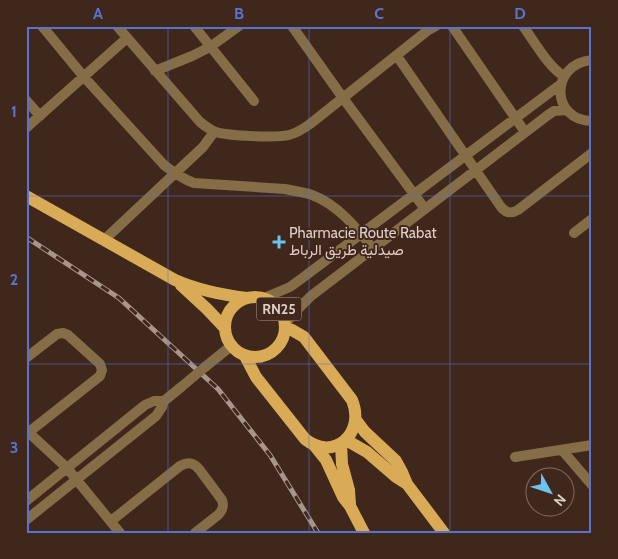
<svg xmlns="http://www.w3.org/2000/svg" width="618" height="559" viewBox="0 0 618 559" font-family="Cabin,Vazirmatn,sans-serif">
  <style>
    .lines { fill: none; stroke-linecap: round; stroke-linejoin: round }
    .minor { stroke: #846d47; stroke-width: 10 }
    .major { stroke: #daab57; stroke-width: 12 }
    .rail-casing { stroke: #a8958c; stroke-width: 5 }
    .rail { stroke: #40271b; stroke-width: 3; stroke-dasharray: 9; stroke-linecap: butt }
    .minor-bridge { stroke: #846d47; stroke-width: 10 }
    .grid { fill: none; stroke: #5774d3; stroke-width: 1; stroke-opacity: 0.55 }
    .poi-dot { fill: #6ac3f1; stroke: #40271b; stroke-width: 2 }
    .labels { text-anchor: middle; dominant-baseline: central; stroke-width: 4; stroke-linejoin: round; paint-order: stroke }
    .shield { fill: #40271b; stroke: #af9c93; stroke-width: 1 }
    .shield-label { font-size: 14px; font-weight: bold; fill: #dfcec7 }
    .poi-label { font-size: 15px; fill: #dfcec7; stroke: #40271b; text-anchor: start }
    .neatline { fill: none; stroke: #5774d3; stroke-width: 2 }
    .grid-label { font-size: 16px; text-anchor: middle; font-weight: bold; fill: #5774d3 }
  </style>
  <rect width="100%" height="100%" fill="#40271b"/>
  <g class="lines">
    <path class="minor" d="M42,26L84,77L164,165C174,173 183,179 194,183L285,189C294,191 303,192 312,195C337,204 357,228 373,249
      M117,26L200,122C205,126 210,130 216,132C228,136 277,138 289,135C297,133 303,129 310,124L427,31L436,26
      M194,26L254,101
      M292,26L343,98L425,209
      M452,26L525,132
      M523,26C534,41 549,68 564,76
      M397,56L501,207C506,213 511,214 518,210L592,153
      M592,60C549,64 551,121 592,121
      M155,71L192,56L210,47L239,26
      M26,100L40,116
      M26,128L127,38
      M574,233L592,219
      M104,240L203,147L214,132
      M264,298L290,287L301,279L561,84
      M285,325L292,315L311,296L548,115L554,111L567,110
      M26,358L57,334L63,333L68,335L100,364L102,370L100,376L29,432
      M205,367L231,346
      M26,430L67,468L120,533
      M562,450L592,485
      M515,457L592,445
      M26,501L145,405L154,401H164
      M26,520L156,416L162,407L164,401L180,388
      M111,521L180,466C188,462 193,462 199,469L222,500C224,506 223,510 218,515L195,533"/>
    <path class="major" d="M26,196L175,280C198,290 222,295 247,298
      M181,285L207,309L225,328
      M225 327a30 30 0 1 1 60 0a30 30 0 1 1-60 0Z
      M245,356L256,377L305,439C333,462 366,434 352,400L304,337L292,330L285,328
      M356,420L365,432L396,461L402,472L407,484L444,533
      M346,440L367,452L396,477L407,484
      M341,443L342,464L349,490L350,504
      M314,445L326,460L343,497L350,506L364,533"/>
    <g class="rail-casing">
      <path id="rail" d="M26,237L119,298L218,389L270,455L318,533"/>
    </g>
    <use href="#rail" class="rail"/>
    <path class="minor-bridge" d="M180,388L205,367"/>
  </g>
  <path class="grid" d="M168,26V533M309,26V533M450,26V533M26,196H592M26,364H592"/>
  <path class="poi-dot" d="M276.5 234.5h5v5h5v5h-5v5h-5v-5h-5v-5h5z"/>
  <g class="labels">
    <rect class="shield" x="256.5" y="297.5" width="45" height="23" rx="4"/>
    <g class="shield-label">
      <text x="279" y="309">RN25</text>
    </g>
    <g class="poi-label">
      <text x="289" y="233">Pharmacie Route Rabat<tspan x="289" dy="17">صيدلية طريق الرباط</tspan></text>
    </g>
  </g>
  <rect width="618" height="559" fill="none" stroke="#40271b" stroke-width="55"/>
  <g transform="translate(550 492) rotate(130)"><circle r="24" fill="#40271b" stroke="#806a60"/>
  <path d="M0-4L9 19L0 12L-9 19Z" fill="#6ac3f1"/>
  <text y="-8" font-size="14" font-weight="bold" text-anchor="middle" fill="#dfcec7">N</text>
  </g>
  <rect x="28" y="28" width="562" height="504" class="neatline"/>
  <g class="grid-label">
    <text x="98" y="19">A</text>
    <text x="239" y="19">B</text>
    <text x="379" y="19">C</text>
    <text x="520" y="19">D</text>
    <text x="14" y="117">1</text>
    <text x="14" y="285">2</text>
    <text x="14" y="453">3</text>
  </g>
</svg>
